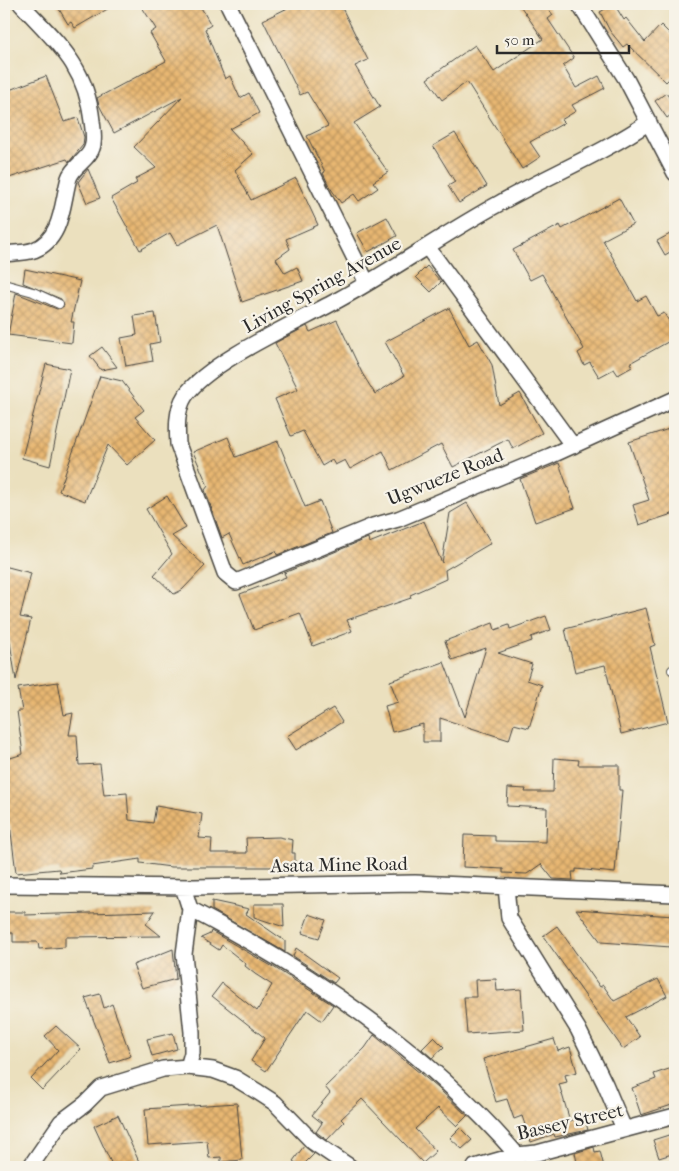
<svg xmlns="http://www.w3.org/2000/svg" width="679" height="1171" viewBox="0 0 679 1171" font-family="'IM FELL French Canon',serif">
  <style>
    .building { fill: url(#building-cross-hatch) }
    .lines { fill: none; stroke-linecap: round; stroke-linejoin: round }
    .service-casing { stroke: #484641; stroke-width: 10 }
    .minor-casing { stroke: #484641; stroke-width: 18 }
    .service { stroke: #fff; stroke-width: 8 }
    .minor { stroke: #fff; stroke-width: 15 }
    .labels { text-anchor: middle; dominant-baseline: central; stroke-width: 4.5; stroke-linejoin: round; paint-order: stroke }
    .street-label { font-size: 19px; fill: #2b2b2b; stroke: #f7f3e8 }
  </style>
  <defs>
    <pattern id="building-cross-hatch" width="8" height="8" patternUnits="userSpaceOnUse" patternTransform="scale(1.25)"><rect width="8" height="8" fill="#e8b772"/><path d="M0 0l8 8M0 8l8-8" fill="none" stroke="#bc955e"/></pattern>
  </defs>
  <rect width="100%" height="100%" fill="#f7f3e8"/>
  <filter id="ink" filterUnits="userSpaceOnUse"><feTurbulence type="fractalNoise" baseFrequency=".02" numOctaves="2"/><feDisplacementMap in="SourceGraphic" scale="10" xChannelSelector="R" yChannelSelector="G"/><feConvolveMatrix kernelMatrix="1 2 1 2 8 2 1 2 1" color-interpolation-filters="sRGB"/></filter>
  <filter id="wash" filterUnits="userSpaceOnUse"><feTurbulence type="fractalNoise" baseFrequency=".0096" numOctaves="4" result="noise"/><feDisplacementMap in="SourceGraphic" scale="20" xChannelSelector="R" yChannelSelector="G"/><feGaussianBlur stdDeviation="1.12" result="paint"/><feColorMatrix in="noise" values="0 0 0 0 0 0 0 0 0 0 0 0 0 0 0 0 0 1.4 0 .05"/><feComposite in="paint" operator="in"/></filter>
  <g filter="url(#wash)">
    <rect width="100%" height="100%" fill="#ebe0be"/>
    <g id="blocks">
      <path class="building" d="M56,4H116L75,28L71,22L68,24Z
        M140,4H199L211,25L205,29L225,79L230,76L240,98L249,93L259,113L230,129L253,154L235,170L251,200L296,178L318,225L286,239L290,249L276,259L285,273L297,267L303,281L242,302L217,225L177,245L170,233L140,250L111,198L137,183L135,179L156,168L134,147L182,97L114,133L99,105L97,98L166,61L150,33L156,29Z
        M296,4H340L368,60L355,66L380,107L354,123L388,172L373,182L378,188L359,201L354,194L341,203L329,186L323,173L325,172L307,136L328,126L307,92L300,95L263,20Z
        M519,4H545L553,15L548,19L574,58L563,66L576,88L599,76L605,88L572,105L576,111L561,120L564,123L530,142L540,157L522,169L467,82L442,100L427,79L475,45L494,72L543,39Z
        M614,4L624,20L626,18L645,42L661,25L675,39V73L666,82L627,44L623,47L610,31L600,12Z
        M46,76L64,122L78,118L84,137L83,145L69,162L67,159L6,179L4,171V92Z
        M666,93L675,105V112L667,118L655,101Z
        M455,133L487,186L459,203L448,186L455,182L433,146Z
        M88,169L100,198L87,203L78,182Z
        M619,198L633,224L603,240L637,301L646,296L657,316L664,313L670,323L675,320V338L630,363L632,367L618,375L614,369L599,377L590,362L584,365L578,353L584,349L542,274L530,280L513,250L560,225L562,229Z
        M387,217L397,236L368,252L357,233Z
        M670,234L675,243V249L665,255L657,241Z
        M427,266L441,282L431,292L416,277Z
        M25,269L80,281L71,322H74L72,343L8,335L16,293L57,309L64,306L61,299L23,283Z
        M449,308L469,345L478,340L492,365L499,405L520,393L542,433L513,449L508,439L453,467L441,444L392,470L383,451L350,469L345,460L335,465L332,460L322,466L303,431L291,436L275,399L298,389L275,343L307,326L310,332L337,320L362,373L375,394L404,376L385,342Z
        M155,313L160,342L150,344L153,361L126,366L121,338L137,335L134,316Z
        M102,347L117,367L101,370L90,356Z
        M46,364L70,369L50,466L22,458Z
        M100,376L122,381L144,410L135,417L155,440L127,465L108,445L85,501L59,491Z
        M675,427V513L639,525L633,505L649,500L629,442Z
        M228,437L236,457L278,441L305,507L320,501L332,533L277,555L276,551L243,565L229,534L222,538L205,490L208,486L193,452Z
        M559,463L575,508L535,522L520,479Z
        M167,496L186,528L172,536L205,566L182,590L174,594L154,575L172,554L146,509Z
        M467,503L491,543L445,570L446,579L410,595L411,598L347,620L352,631L313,646L300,613L254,630L240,594L286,577L284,573L368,538L369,543L424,521L442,563L450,513Z
        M4,566L31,573L20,617L31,619L16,680L4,605Z
        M646,608L655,645L650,647L668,722L621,734L605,665L575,672L565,629Z
        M546,616L551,630L531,637L532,641L498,653L532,664L527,680L542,685L529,728L514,724L509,740L440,718V742H423V724L392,732L385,706L398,702L390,681L444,662L465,717L486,648L452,660L445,641L493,623L495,630L509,625L510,629Z
        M58,682L64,715L73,713L69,735H77L79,765L100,764L104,795L127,793L129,820L153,823L156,806L202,814L199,838L212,839L211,853H247L246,838L279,837L293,840L292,853H295V867H171L140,863V859L92,866V869L60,873L59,869L16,873L10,824L4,826V760L23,754L17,711H22L18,688Z
        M333,708L342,722L296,750L287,736Z
        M554,758L579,760L578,765H619V790H622L615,873L576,869V872H572L573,880L553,879L541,864L527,874L503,873V869L463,867L464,835L495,836V841L546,842L547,808L507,806L508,788L526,789L525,792H553Z
        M212,901L249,909L246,914L285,941V952L212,910Z
        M254,904H283L284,927L254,917Z
        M576,909L673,916L671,947L601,942Z
        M155,911L146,924L161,936L65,937V947L39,949L38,942H13V933H5V912H25V915Z
        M309,914L326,920L319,938L302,933Z
        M557,926L600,987L603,985L614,1001L658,979L667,996L626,1017L640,1037L623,1049L543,936Z
        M211,931L275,968L333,1005L322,1021L307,1010L266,1071L251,1061L265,1038L212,996L222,983L257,1011L272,985L255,974L245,966L246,964L222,945L219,950L201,938L210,934Z
        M296,948L338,978L334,983L293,956Z
        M173,949L176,979L142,988L133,965Z
        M496,979L497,991L521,989L524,1030L467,1034L464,997H476L475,980Z
        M100,994L104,1008L112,1004L131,1056L110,1063L85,998Z
        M56,1026L81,1049L42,1090L31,1079L58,1050L45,1036Z
        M173,1033L177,1049L152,1056L147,1039Z
        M374,1035L438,1088L467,1116L457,1126L438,1108L415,1129L436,1151L423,1163L362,1099L341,1119L344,1122L327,1140L316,1132L322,1123L312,1115L330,1093L325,1087L365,1048Z
        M434,1037L444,1047L432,1058L422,1049Z
        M554,1039L558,1051L570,1047L577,1072L565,1075L567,1082L559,1084L570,1121L584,1116L588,1130L555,1137L554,1134L531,1142L522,1116L514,1119L507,1099L496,1102L483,1059Z
        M675,1067V1104L641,1115L632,1088L656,1079L654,1074Z
        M237,1103L242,1160L221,1162V1157L209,1158L207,1141L148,1145L145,1109Z
        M118,1115L140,1164L132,1167H113L94,1126Z
        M460,1128L472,1140L462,1149L450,1138Z
        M675,1133V1153L659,1158L653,1140Z
        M304,1146L314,1154L301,1167L293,1161Z
        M594,1147L595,1152L600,1151L604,1167H578L575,1153Z"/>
    </g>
  </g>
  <g filter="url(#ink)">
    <use href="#blocks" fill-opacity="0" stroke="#484641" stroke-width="1"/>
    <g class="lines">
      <g class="service-casing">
        <path id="service" d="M4,284L33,292L59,304
          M672,670L675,672"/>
      </g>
      <g class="minor-casing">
        <path id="minor" d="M228,4L367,283
          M579,4L626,79L675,173
          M649,122C602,154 549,175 500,203C445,233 393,270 338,300C298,322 209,361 185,396C176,410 177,429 178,444L225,573L236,582L373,526L398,519L550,456L675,399
          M428,248L573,446
          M4,254C13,253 25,253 34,250C63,239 62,202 69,178C73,166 89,159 92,148C95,141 93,128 92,121C86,65 57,43 21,4
          M4,885L194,887L415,883L675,894
          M183,887L190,909L184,954L192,1032V1053L188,1067
          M506,887L509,918L578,1029L605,1084L624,1129
          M190,909C313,973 426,1050 517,1155
          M30,1167L61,1122L85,1104L101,1088L163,1069L188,1067L213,1070L235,1078L258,1092L275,1103L313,1142L350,1167
          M475,1167L517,1155L537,1153L675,1116"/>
      </g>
      <use href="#service" class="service"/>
      <use href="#minor" class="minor"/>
    </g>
  </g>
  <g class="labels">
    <g class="street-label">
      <text transform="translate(322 285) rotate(-29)">Living Spring Avenue</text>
      <text transform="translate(445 477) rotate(-22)">Ugwueze Road</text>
      <text transform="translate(339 865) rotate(-1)">Asata Mine Road</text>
      <text transform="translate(570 1122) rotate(-13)">Bassey Street</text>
    </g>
  </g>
  <rect width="679" height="1171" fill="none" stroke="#f7f3e8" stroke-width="20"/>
  <path d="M497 45v8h132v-8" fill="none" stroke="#2b2b2b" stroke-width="2.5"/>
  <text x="504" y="45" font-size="15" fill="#2b2b2b" stroke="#f7f3e8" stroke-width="4" paint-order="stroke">50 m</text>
</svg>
